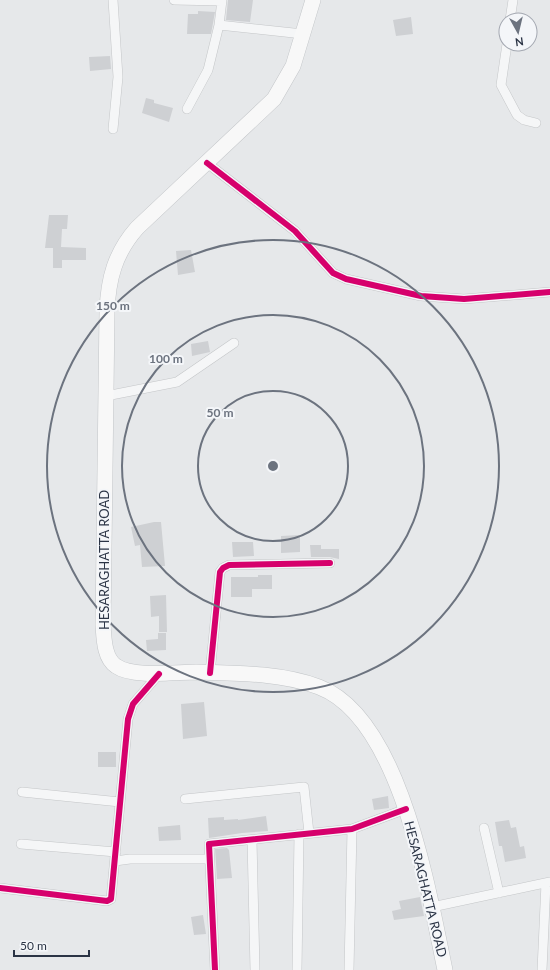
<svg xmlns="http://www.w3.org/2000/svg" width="550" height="970" viewBox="0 0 550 970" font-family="Lato,sans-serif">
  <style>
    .building { fill: #ced0d3 }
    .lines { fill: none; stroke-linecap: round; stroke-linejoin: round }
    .street-casing { stroke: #c4c6c8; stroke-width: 10 }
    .primary-casing { stroke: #c2c5c8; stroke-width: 16 }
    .street { stroke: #f5f6f7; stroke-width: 9 }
    .primary { stroke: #f8f8f8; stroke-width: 15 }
    .cycleway-casing { stroke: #f4f6f9; stroke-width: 8 }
    .cycleway { stroke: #d6006c; stroke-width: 6 }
    .ring { fill: none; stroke: #6c737f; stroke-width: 2 }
    .labels { text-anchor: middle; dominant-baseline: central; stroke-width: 4; stroke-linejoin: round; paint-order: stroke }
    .street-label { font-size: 13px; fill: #2b3445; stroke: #f4f6f9 }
    .centre { fill: #6c737f; stroke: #f4f6f9; stroke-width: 2 }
    .ring-label { font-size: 12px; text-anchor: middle; font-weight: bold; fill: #6c737f; stroke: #f4f6f9; stroke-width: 4; stroke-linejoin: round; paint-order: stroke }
  </style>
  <rect width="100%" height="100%" fill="#e6e8ea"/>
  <path class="building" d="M228,0H253L250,22L226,20Z
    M198,11L215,12L211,34H187L188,14H198Z
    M411,17L413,34L396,36L393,20Z
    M110,56L111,69L90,71L89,57Z
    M146,98L154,100V103L173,108L169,122L142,113Z
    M49,215H68L67,229H62L61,247L86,248V260H62V268H53V248H45Z
    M191,250L195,272L178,275L176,251Z
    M208,341L210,352L192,356L191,344Z
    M154,522H161L165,566L142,567L140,545L135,546L131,527Z
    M300,535V552L281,553V536Z
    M232,542H253L254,556L233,557Z
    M310,545H321V549H339V559L330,557H311Z
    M258,575H272V589H252V597H231V577H258Z
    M166,595L167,632H159V616L151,617L150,596Z
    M158,633H166V650L147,651L146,640L158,639Z
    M204,702L207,736L183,739L181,704Z
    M98,752H116V767H98Z
    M388,796L389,808L374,810L372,799Z
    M266,816L268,831L242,833L209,838L208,818L224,817V820L238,819V820Z
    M509,820L511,828L516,827L520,847L524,846L526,858L505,862L502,846H499L495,822Z
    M180,825L181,840L159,841L158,827Z
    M227,848L229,850L232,878L217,879L215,849Z
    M420,897L424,916L394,920L392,911L401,909L399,901Z
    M203,915L206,934L194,935L191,917Z"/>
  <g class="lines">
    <g class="street-casing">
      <path id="street" d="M113,0L118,77L113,129
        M174,0L222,1
        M222,0L219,25L303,34
        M510,20L513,0
        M507,44L501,85L517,115L524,120L536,123
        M187,109L208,70L219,25
        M207,163L295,231L333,273L346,279L421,296L464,299L550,292
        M106,396L177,382L234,343
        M210,673L220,572L223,568L229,565L330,563
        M22,792L120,802
        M185,799L304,787L309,833
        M484,828L499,893
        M252,840L255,970
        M21,844L116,852
        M115,861L130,859H209
        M0,888L107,901L111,899L128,719L133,704L159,674
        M432,907L550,882
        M215,970L209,844L352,829L406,809
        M297,970L299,834
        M349,970L352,829
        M542,970L546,883"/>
    </g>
    <g class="primary-casing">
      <path id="primary" d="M313,0L293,66L274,99L137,228C115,253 108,279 107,312L103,625C104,638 104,658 116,666C133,678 176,672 196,672C236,673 282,673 319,687C401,718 429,894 445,970"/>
    </g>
    <use href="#street" class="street"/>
    <use href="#primary" class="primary"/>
    <g class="cycleway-casing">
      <path id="cycleway" d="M207,163L295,231L333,273L346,279L421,296L464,299L550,292
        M210,673L220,572L223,568L229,565L330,563
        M0,888L107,901L111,899L128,719L133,704L159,674
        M215,970L209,844L352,829L406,809"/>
    </g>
    <use href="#cycleway" class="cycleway"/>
  </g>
  <g class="ring">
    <circle cx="273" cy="466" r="75"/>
    <circle cx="273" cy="466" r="151"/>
    <circle cx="273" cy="466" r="226"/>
  </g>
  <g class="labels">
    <g class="street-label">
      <text transform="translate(104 560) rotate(-90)">HESARAGHATTA ROAD</text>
      <text transform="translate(426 889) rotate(76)">HESARAGHATTA ROAD</text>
    </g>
  </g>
  <circle cx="273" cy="466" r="6" class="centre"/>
  <g class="ring-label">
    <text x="113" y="310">150 m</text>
    <text x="166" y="363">100 m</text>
    <text x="220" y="417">50 m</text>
  </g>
  <g transform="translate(518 32) rotate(172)"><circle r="19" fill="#f4f6f9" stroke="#a4a8b1"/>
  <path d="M0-3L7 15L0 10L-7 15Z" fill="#6c737f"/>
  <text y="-6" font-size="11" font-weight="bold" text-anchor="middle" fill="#2b3445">N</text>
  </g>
  <path d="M14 950v6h75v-6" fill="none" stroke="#2b3445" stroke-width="2"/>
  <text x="20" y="950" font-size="12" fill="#2b3445" stroke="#f4f6f9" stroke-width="3" paint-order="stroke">50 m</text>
</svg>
